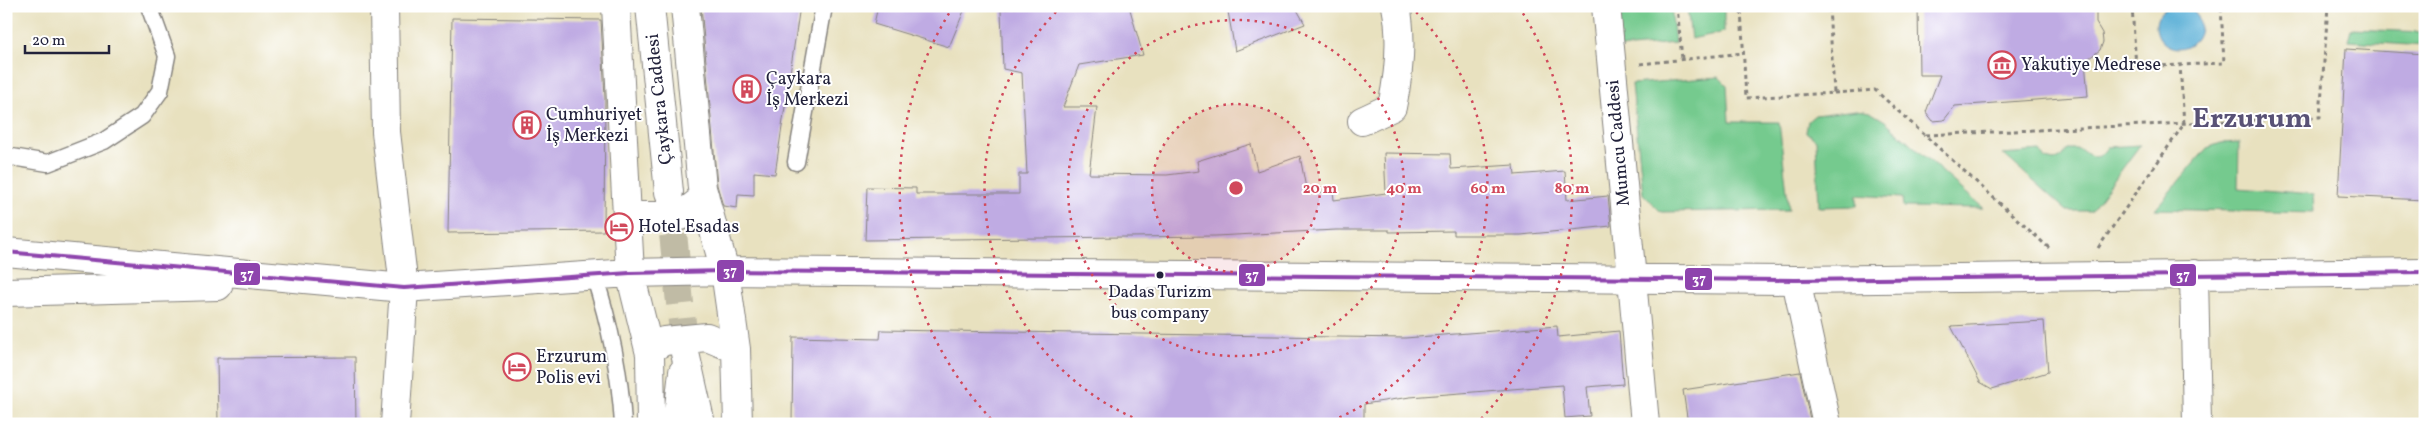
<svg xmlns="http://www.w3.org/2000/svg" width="2431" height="430" viewBox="0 0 2431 430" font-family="Vollkorn,serif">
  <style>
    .green { fill: #75ca8e; stroke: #4c7664 }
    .water { fill: #5bb0d7; stroke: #3e6989 }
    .building { fill: #bfabe3 }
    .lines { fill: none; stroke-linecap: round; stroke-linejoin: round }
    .secondary-tunnel { stroke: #c0bba5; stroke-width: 28; stroke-dasharray: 28 14; stroke-linecap: butt }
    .lane-casing { stroke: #85827d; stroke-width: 19 }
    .street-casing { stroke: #85827d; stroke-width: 30 }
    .secondary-casing { stroke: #85827d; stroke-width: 30 }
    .path { stroke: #85827d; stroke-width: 3; stroke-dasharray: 4 4; stroke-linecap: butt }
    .lane { stroke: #fff; stroke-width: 16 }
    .street { stroke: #fff; stroke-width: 28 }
    .secondary { stroke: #fff; stroke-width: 28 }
    .bus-1-casing { stroke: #fff; stroke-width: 8 }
    .bus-1 { stroke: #8e44ad; stroke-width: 4 }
    .ring { fill: none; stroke: #d1495b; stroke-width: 2.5; stroke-dasharray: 2.5 5 }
    .bus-dot { fill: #22223b; stroke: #fff; stroke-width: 2 }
    .labels { text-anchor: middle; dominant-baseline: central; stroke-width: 4; stroke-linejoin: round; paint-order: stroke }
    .bus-label { font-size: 17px; fill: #22223b; stroke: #fff }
    .poi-label { font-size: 18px; fill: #22223b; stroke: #fff; text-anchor: start }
    .street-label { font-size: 18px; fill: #22223b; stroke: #fff }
    .town-label { font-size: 28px; font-weight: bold; fill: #595276; stroke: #fff }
    .centre { fill: #d1495b; stroke: #fff; stroke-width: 2.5 }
    .ring-label { font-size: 15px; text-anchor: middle; font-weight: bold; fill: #d1495b; stroke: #fff; stroke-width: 4; stroke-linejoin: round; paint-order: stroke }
    .line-badge { stroke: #fff; stroke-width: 2 }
    .badge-label { font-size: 14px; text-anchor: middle; font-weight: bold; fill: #fff }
  </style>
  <rect width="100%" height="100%" fill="#fff"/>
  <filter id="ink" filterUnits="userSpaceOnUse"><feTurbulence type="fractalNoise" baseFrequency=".02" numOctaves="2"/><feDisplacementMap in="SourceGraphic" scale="10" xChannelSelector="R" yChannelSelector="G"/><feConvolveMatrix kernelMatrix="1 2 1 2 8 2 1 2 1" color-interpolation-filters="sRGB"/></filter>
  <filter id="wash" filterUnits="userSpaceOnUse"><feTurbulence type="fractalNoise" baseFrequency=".0096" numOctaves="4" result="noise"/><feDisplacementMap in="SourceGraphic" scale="20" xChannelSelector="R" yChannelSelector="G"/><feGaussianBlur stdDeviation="1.12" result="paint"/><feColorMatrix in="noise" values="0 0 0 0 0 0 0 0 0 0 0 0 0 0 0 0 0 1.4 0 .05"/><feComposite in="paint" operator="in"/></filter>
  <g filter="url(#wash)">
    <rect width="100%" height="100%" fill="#e8e1bf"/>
    <path class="green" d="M1615,6H1671L1675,43L1620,48Z
      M1687,6H1724V32L1691,39Z
      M2351,29L2425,32V46L2348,41Z
      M1719,77L1727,85L1729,122H1779L1789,210L1661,212L1643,194L1632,84Z
      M1856,110L1870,112L1885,121L1983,208L1903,207L1902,198L1857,195V206L1819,207L1816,140L1806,132L1808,121L1815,115Z
      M2239,142L2238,188L2313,194L2314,213L2155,209L2207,148L2221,143Z
      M2140,145L2091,211H2067L2003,154L2040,151L2045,159L2054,161L2062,157L2068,149H2080C2089,157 2100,160 2107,147Z"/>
    <path class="water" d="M2156 26a22 22 0 1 1 44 0a22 22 0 1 1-44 0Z"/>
    <g id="blocks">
      <path class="building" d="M701,6H800L775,174L754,172V195L738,194L737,208L723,206L717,185Z
        M878,6H966L949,47L874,24Z
        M1027,6H1129L1143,55L1079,65L1063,107H1097L1089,174L1167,175L1199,171L1197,161L1251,144L1257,171L1300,156L1307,194L1333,191L1334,200L1386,193L1384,153L1450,154L1451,169L1514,165L1515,175L1565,171L1567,200L1608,196L1611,226L1521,235H1454V231L1389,232V230H1336L1215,236L865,240L867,187L916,188V194H1019V174H1027L1022,73L1003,69L1001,10Z
        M1227,6H1295L1305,24L1235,51Z
        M1918,6L2096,8V23L2102,33L2103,42L2100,50L2085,61L2088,96L1955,106L1944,120L1933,121L1926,112L1940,75H1919Z
        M452,18L601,20L605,98L604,231L448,233Z
        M2346,49L2425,54V200L2338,196Z
        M2044,321L2048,372L1992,389L1980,382L1951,326Z
        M1557,326L1558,337L1619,331L1623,384L1587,387L1590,416L1565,418L1562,385L1410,397L1364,404V424H792L793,337L880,339L881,330L1405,338Z
        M355,357L356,424H218L217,358Z
        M1800,372L1811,424H1688L1683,390Z"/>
    </g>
  </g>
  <g filter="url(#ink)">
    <use href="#blocks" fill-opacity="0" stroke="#85827d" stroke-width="1"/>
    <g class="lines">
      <path class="secondary-tunnel" d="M669,193L685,353"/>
      <g class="lane-casing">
        <path id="lane" d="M6,156L48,163L104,141L142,116L160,91L167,56L149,6
          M796,162L824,6
          M594,275C610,324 620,372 623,424"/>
      </g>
      <g class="street-casing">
        <path id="street" d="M384,6L386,132L404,288L395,424
          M1362,121L1392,107C1399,74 1403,40 1396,6
          M2194,274L2197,424
          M1632,279L1645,424
          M1796,280L1827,424"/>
      </g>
      <g class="secondary-casing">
        <path id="secondary" d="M616,6L630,273L650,354L651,424
          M650,6L669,192
          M685,6L702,188L725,271L736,349L738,424
          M1606,6L1632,279
          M627,212L635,216H681L705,197
          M6,252L404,288L630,273L725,271L1796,280L2425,272
          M6,292L218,286
          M685,353L701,424
          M650,354V349L664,341L707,337L736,349
          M677,424L683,372"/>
      </g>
      <path class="path" d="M1677,6L1682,59
        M1795,6L1741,9L1746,98L1834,93L1829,6
        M2132,6L2136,67L2224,63L2221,6
        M1640,64L1743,53
        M1834,93L1875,90L2049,248
        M1926,135L2320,117L2328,6
        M2098,248L2184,124L2180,65"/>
      <use href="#lane" class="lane"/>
      <use href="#street" class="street"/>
      <use href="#secondary" class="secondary"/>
      <g class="bus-1-casing">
        <path id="bus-1" d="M6,252L404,288L630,273L725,271L1796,280L2425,272"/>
      </g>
      <use href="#bus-1" class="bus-1"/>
    </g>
  </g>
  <circle cx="1236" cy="188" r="84" fill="#d1495b" fill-opacity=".12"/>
  <g class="ring">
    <circle cx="1236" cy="188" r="84"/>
    <circle cx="1236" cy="188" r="168"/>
    <path d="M1146 423A252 252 0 0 1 1061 7M1411 7A252 252 0 0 1 1326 423"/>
    <path d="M996 424A336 336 0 0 1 953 7M1519 7A336 336 0 0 1 1476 424"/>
  </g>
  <defs>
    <g id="museum-ring" transform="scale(1.4375)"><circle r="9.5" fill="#fff" stroke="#d1495b" stroke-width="1.5"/><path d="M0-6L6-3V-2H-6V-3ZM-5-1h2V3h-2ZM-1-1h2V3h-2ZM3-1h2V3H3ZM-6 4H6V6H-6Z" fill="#d1495b"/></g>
    <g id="building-ring" transform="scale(1.4375)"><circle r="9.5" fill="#fff" stroke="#d1495b" stroke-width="1.5"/><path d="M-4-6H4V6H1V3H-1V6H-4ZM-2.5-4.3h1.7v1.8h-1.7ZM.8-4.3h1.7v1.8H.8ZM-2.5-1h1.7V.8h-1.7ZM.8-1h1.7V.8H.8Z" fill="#d1495b"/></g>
    <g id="hotel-ring" transform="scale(1.4375)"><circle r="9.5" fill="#fff" stroke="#d1495b" stroke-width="1.5"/><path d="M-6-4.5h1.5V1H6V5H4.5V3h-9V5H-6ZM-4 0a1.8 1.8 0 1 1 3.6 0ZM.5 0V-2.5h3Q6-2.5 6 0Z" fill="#d1495b"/></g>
  </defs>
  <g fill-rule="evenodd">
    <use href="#museum-ring" x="2002" y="65"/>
    <use href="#building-ring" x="747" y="89"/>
    <use href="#building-ring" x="527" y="125"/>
    <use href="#hotel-ring" x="619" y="227"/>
    <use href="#hotel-ring" x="517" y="367"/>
  </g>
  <circle class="bus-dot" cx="1160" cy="275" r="4.5"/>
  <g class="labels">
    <g class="bus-label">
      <text x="1160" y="292">Dadas Turizm<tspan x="1160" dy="21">bus company</tspan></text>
    </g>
    <g class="poi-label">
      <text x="2021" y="65">Yakutiye Medrese</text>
      <text x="766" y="79">Çaykara<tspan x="766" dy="21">İş Merkezi</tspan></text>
      <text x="546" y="115">Cumhuriyet<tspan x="546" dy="21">İş Merkezi</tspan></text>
      <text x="638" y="227">Hotel Esadas</text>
      <text x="536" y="357">Erzurum<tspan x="536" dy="21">Polis evi</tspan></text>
    </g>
    <g class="street-label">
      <text transform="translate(660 99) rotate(-96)">Çaykara Caddesi</text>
      <text transform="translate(1619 143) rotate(-95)">Mumcu Caddesi</text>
    </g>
    <g class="town-label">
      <text x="2252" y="119">Erzurum</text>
    </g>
  </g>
  <circle cx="1236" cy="188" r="8" class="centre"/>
  <g class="ring-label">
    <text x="1320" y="193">20 m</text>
    <text x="1404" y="193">40 m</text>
    <text x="1488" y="193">60 m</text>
    <text x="1572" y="193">80 m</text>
  </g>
  <g class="line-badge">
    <rect x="716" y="259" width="29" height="24" rx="5" fill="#8e44ad"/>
    <rect x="233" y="262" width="28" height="24" rx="5" fill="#8e44ad"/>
    <rect x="2169" y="263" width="28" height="24" rx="5" fill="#8e44ad"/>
    <rect x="1238" y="263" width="28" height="24" rx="5" fill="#8e44ad"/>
    <rect x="1684" y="267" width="29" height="24" rx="5" fill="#8e44ad"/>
  </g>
  <g class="badge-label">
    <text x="730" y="276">37</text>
    <text x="247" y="279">37</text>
    <text x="2183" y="280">37</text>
    <text x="1252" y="280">37</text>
    <text x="1699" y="284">37</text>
  </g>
  <rect width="2431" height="430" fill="none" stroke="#fff" stroke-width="25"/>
  <path d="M25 45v8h84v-8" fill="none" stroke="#22223b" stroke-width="2.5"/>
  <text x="32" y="45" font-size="15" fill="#22223b" stroke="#ffffff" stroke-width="4" paint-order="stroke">20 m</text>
</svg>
